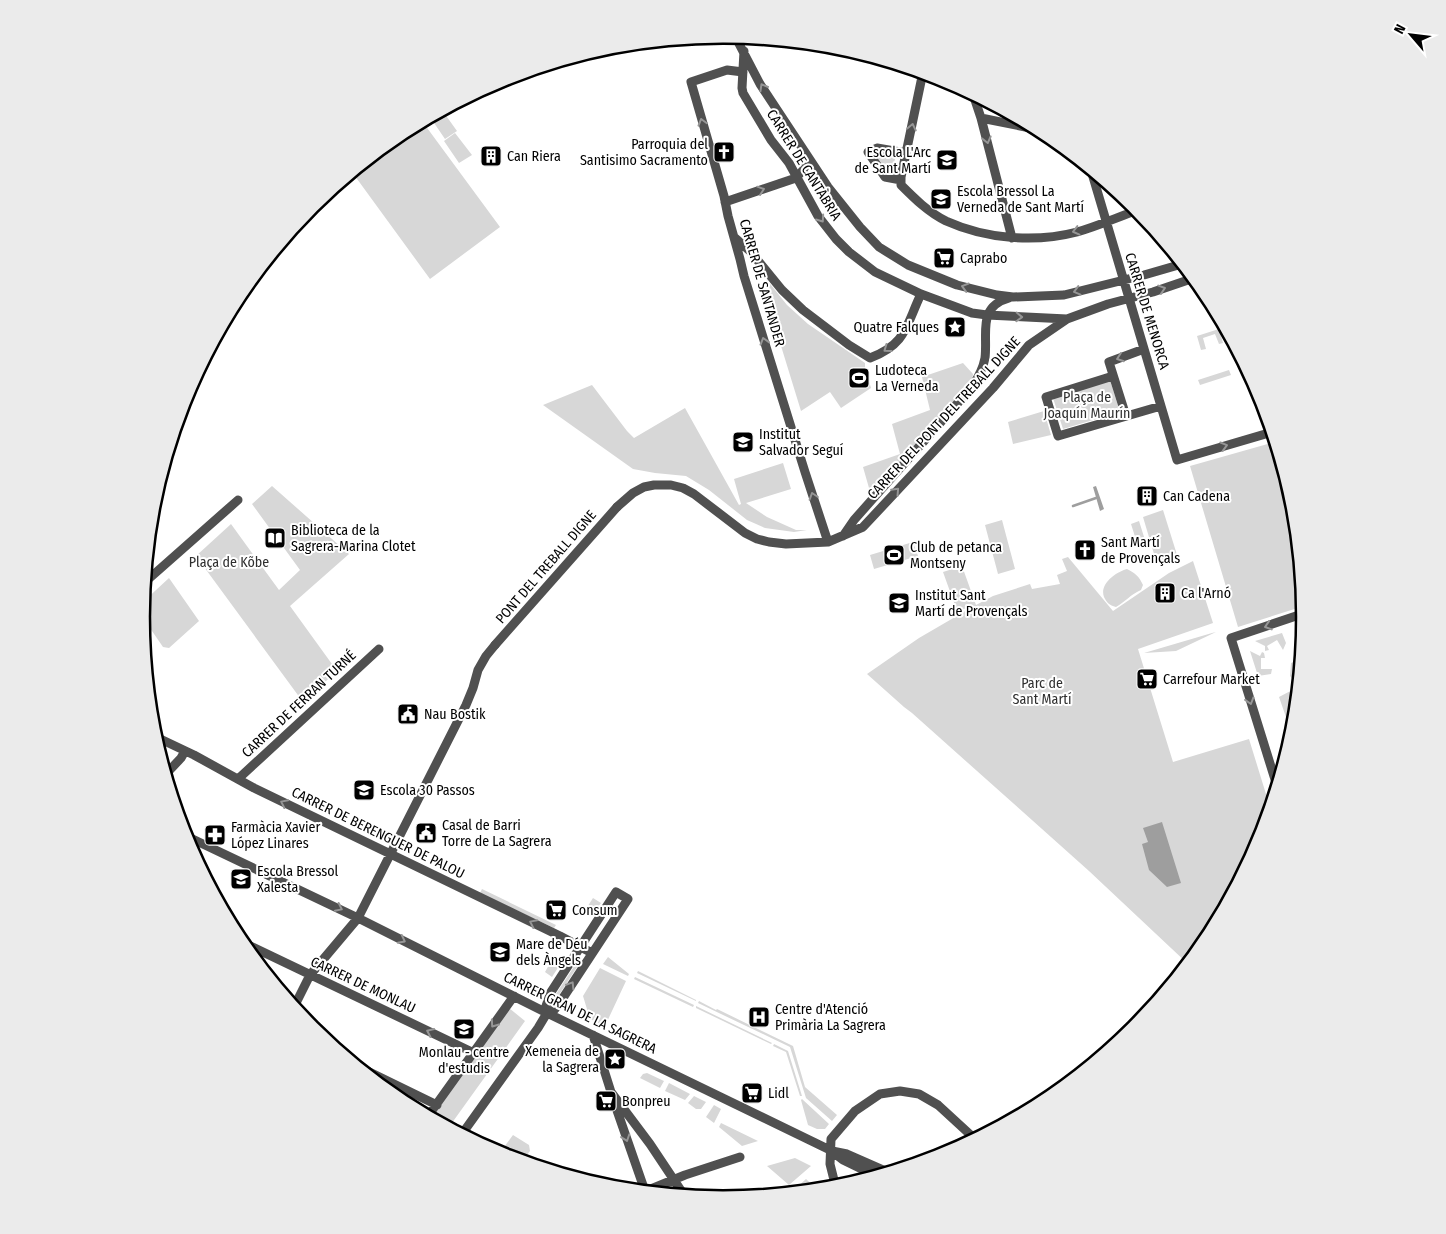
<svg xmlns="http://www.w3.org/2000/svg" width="1446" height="1234" viewBox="0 0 1446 1234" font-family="'Fira Sans Condensed',sans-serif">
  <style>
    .green { fill: #d7d7d7 }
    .water { fill: #9e9e9e }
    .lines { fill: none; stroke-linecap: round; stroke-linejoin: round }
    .stream { stroke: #9e9e9e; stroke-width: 2.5 }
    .minor { stroke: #505050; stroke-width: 9 }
    .minor-bridge { stroke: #505050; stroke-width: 9 }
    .oneway { stroke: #969696 }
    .labels { text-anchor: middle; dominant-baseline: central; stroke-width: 4; stroke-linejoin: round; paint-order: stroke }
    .poi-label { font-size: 14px; fill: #000; stroke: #fff; text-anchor: start }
    .street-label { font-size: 14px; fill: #000; stroke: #fff }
    .park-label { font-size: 14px; fill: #2e2e2e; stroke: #fff }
    .rim { fill: none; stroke: #000; stroke-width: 2.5 }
  </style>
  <rect width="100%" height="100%" fill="#fff"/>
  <path class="green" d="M442,110L457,131L445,139L430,117Z
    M422,121L500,227L430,279L352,172L412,127Z
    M455,133L472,155L459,163L444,141Z
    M875,150L896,155L891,175L885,173L873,155Z
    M767,280L787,305L808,324L865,363V368L871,388L841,408L830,392L801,411L762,284Z
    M1219,329L1223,343L1219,344L1215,334L1203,338L1206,349L1201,350L1197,336Z
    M963,363L973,374L972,381L871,495L863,467L900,454L892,424L930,410L922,377Z
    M1229,370L1231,375L1200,385L1198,380Z
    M1110,380L1120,412L1063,429L1053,398Z
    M592,385L627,431L634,438L685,408L739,505L741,504L734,479L783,463L791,489L746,503L767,517L796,530H807L794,532L765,528L747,520L709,490L686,476L655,473L633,469L543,405Z
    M1044,411L1051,435L1013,444L1008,422Z
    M1275,442L1294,504L1304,606L1238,627L1190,466Z
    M272,486L349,554L290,606L337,671L303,702L196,556L231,524L279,590L300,570L252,504Z
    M1163,510L1178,558L1157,564L1143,517Z
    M1002,520L1015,569L998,574L985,525Z
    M1139,521L1145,540L1137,543L1131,524Z
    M913,542L918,556L874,569L870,555Z
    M1068,557L1113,611L1169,573L1193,561L1213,623L1138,649L1173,762L1249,739L1270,807L1261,840L1207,941L1188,964L1089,871L912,713L904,707L867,674L919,638L974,606L957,611L943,572L962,566L976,605L993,596L1030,584L1032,589L1060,584L1057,575L1067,571L1062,559Z
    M1127,569C1135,573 1139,576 1143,585L1141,590C1131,594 1125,602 1116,607C1109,605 1107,603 1104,597C1099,584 1116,572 1127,569Z
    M169,578L199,621L169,648L163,647L141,615L142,603Z
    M1216,632L1176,651L1144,653L1212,633Z
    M1282,633L1286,643L1283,650L1277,640L1267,646L1269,650L1265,651V646L1255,641Z
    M1250,651L1260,656L1262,652L1264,653L1265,658H1261V669H1272L1271,674L1258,676Z
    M1299,660L1301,662L1298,668V685L1290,676L1291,663Z
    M1298,687L1297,695H1293V705L1296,706L1295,720H1287L1279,697Z
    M482,889L556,925L554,928L480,893Z
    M593,898L601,903L591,917L584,912Z
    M608,957L629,974L628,976L603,964Z
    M553,958L561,963L552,977L545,972Z
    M577,962L579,964L557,998L554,997Z
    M600,968L626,981L605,1026L590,1019L583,996Z
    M638,971L696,1000V1001L637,973Z
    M635,977L694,1005L693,1007L634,979Z
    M699,1001L716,1010L717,1009L793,1046L805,1087L837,1115L832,1121L806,1098L790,1047L698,1003Z
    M696,1006L772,1043L771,1044L696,1008Z
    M509,1008L525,1021L449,1127L431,1117Z
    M774,1044L788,1051L802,1096H800L786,1052L773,1046Z
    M647,1073L664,1081L660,1088L640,1078L643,1074Z
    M669,1083L690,1094L685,1100L665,1091Z
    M694,1096L706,1102L701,1109H696L688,1103Z
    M802,1099L829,1124L825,1129H817L808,1125L801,1100Z
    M714,1105L721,1109L714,1123L706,1117Z
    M721,1123L758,1141L742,1146L719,1127Z
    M513,1135L529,1145L530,1151L522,1161L499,1154Z
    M795,1158L811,1166L789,1185L767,1166Z
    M806,1179L818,1190L798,1192L795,1189Z"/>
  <path class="water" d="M1096,486L1104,509L1100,511L1093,487Z
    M1162,822L1181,883L1167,887L1149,870L1142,844L1148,842L1143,828Z"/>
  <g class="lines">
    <path class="stream" d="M1073,506L1096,498"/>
    <path class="minor" d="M735,36L760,84L828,187L860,227L879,247L908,265L957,285L997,295L1013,297L1064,295L1144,275L1182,264
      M744,51L742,88L743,93L771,140L789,163L818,216L836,239L849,252L875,272L921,294L972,313L987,315L1067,319L1108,304L1153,292L1194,278
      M743,72L727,70L691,82L724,196L728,216L740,259L744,276L805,472L828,542
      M923,72L901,177V185C915,199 928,212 946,221C986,239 1035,243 1077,232C1098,226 1118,217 1138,210
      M973,94L981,118L1012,238
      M981,118L1040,130
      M1091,170L1177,460L1272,432
      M901,180L885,177L868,152L877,148L906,153
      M725,202L793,179C802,173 805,169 808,158
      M735,238L750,251L782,290L803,310L849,345L870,358C907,344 906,325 921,294
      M1113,376L1046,397L1058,436L1161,406
      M1126,416L1109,362L1144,349
      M617,507L633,493L644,487L654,485H671L683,488L694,494L745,533L757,539L769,542L786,544L828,542L863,527L993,388L1029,345L1067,319
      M843,536L854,520L972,387C978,378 983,369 985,358C988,333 977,307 1009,298
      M144,583L238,500
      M154,736L194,755L254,788L560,936L592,953
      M166,774L181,758L185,751
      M238,779L379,649
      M1277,786L1231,638L1305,613
      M184,835L358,918L547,1013L830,1150L843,1160L876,1176
      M240,941L474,1053
      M294,1007L310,975L358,918L466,705L473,688L478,670L486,656L495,645
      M593,1035L611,1092L650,1144L684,1195
      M357,1066L437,1105
      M613,1099L645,1191
      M428,1116L514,996
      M462,1134L538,1028L547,1013L546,1006L551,992L616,892L628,899L559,1004L554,1010L547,1013
      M832,1151L847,1154L888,1172
      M836,1188L830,1164L831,1139L855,1111L880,1094L900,1091L919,1094L938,1105L975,1139
      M646,1191L685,1175L740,1157"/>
    <path class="minor-bridge" d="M495,645L617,507"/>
  </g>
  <defs><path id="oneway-chevron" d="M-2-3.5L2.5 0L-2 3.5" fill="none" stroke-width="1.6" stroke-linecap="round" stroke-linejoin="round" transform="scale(1.25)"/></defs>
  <g class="oneway">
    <use href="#oneway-chevron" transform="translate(763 87) rotate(-120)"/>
    <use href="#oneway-chevron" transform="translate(702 122) rotate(-106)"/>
    <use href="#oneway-chevron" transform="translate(912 127) rotate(-78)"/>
    <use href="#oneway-chevron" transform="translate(987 140) rotate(76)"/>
    <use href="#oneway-chevron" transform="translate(761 190) rotate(-19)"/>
    <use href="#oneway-chevron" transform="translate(821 219) rotate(55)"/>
    <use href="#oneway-chevron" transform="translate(1076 231) rotate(166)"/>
    <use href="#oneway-chevron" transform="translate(965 287) rotate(-164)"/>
    <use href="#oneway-chevron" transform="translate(1162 289) rotate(-18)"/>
    <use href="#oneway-chevron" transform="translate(1077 291) rotate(165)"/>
    <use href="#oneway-chevron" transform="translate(1019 317) rotate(2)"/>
    <use href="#oneway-chevron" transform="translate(764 341) rotate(-107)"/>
    <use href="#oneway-chevron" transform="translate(887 349) rotate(144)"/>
    <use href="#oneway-chevron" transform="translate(1120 358) rotate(160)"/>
    <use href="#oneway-chevron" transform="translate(1224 446) rotate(-16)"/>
    <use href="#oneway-chevron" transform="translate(896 491) rotate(-47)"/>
    <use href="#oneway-chevron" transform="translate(813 496) rotate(-108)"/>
    <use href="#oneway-chevron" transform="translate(1268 626) rotate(162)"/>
    <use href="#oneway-chevron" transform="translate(1250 701) rotate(73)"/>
    <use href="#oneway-chevron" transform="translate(284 803) rotate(-154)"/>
    <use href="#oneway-chevron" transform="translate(339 908) rotate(26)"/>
    <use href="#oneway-chevron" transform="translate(533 923) rotate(-154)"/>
    <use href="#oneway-chevron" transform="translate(402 940) rotate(27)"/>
    <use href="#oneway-chevron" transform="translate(571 985) rotate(-58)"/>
    <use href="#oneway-chevron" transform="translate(494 1024) rotate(125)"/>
    <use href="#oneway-chevron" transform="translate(430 1032) rotate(-155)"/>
    <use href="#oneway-chevron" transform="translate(626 1138) rotate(71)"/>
  </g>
  <defs>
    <g id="church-square" transform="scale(1.125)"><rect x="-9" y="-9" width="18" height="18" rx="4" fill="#000" stroke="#fff"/><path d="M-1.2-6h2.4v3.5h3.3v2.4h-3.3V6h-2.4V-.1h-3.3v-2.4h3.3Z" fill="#fff"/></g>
    <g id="building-square" transform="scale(1.125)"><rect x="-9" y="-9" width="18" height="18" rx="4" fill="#000" stroke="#fff"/><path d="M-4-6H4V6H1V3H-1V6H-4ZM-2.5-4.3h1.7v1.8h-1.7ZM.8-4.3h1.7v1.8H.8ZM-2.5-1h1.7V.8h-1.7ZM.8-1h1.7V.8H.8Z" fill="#fff"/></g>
    <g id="school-square" transform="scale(1.125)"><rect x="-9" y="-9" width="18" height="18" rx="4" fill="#000" stroke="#fff"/><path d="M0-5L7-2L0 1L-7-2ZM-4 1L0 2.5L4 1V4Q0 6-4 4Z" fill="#fff"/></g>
    <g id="supermarket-square" transform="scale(1.125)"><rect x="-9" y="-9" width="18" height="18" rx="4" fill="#000" stroke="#fff"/><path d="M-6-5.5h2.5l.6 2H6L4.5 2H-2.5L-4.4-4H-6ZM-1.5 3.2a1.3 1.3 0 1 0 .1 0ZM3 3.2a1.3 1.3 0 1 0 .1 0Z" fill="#fff"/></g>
    <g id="sight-square" transform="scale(1.125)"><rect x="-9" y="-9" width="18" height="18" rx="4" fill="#000" stroke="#fff"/><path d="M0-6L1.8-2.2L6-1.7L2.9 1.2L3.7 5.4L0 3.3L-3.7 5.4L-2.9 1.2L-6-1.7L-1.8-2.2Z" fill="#fff"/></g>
    <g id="stadium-square" transform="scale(1.125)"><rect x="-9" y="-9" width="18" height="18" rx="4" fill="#000" stroke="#fff"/><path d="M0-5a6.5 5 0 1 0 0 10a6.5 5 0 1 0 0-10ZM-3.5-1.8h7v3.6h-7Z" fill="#fff"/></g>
    <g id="library-square" transform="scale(1.125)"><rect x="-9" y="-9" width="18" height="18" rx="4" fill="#000" stroke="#fff"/><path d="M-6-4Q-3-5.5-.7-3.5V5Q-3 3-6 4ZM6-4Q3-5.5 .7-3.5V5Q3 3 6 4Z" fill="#fff"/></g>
    <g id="civic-square" transform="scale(1.125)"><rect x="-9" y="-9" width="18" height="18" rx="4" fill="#000" stroke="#fff"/><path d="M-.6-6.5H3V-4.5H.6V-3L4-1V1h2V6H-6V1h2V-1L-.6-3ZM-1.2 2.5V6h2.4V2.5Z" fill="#fff"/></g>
    <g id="pharmacy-square" transform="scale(1.125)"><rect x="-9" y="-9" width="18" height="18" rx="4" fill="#000" stroke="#fff"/><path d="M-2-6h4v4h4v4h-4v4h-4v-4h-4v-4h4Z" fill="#fff"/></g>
    <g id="hospital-square" transform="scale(1.125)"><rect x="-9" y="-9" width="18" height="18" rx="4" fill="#000" stroke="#fff"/><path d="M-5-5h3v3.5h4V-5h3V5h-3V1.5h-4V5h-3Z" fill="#fff"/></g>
  </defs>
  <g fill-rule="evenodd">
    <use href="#church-square" x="724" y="152"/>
    <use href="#building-square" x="491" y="156"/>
    <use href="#school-square" x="947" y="160"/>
    <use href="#school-square" x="941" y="199"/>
    <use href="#supermarket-square" x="944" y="258"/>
    <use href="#sight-square" x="955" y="327"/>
    <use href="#stadium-square" x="859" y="378"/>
    <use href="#school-square" x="743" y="442"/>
    <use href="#building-square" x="1147" y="496"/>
    <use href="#library-square" x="275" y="538"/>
    <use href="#church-square" x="1085" y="550"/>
    <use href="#stadium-square" x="894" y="555"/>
    <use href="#building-square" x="1165" y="593"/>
    <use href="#school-square" x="899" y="603"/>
    <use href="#supermarket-square" x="1147" y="679"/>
    <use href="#civic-square" x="408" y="714"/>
    <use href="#school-square" x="364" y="790"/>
    <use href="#civic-square" x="426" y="833"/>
    <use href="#pharmacy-square" x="215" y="835"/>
    <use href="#school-square" x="241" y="879"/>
    <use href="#supermarket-square" x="556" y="910"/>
    <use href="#school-square" x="500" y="952"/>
    <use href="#hospital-square" x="759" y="1017"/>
    <use href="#school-square" x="464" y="1029"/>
    <use href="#sight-square" x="615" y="1059"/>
    <use href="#supermarket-square" x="752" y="1093"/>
    <use href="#supermarket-square" x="606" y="1101"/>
  </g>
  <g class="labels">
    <g class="poi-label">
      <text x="708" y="144" text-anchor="end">Parroquia del<tspan x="708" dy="16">Santisimo Sacramento</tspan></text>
      <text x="931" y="152" text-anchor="end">Escola L'Arc<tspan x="931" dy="16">de Sant Martí</tspan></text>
      <text x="507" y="156">Can Riera</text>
      <text x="957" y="191">Escola Bressol La<tspan x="957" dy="16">Verneda de Sant Martí</tspan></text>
      <text x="960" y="258">Caprabo</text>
      <text x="939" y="327" text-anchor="end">Quatre Falques</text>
      <text x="875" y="370">Ludoteca<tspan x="875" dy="16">La Verneda</tspan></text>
      <text x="759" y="434">Institut<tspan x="759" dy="16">Salvador Seguí</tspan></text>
      <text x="1163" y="496">Can Cadena</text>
      <text x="291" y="530">Biblioteca de la<tspan x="291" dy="16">Sagrera-Marina Clotet</tspan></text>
      <text x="1101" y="542">Sant Martí<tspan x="1101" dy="16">de Provençals</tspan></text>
      <text x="910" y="547">Club de petanca<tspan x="910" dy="16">Montseny</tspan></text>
      <text x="1181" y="593">Ca l'Arnó</text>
      <text x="915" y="595">Institut Sant<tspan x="915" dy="16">Martí de Provençals</tspan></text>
      <text x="1163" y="679">Carrefour Market</text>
      <text x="424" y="714">Nau Bostik</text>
      <text x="380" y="790">Escola 30 Passos</text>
      <text x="442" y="825">Casal de Barri<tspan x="442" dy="16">Torre de La Sagrera</tspan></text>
      <text x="231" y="827">Farmàcia Xavier<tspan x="231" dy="16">López Linares</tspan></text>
      <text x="257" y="871">Escola Bressol<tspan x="257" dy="16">Xalesta</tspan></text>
      <text x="572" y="910">Consum</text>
      <text x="516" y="944">Mare de Déu<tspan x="516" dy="16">dels Àngels</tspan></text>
      <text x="775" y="1009">Centre d'Atenció<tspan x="775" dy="16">Primària La Sagrera</tspan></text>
      <text x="599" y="1051" text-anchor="end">Xemeneia de<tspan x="599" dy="16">la Sagrera</tspan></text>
      <text x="464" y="1052" text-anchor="middle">Monlau - centre<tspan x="464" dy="16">d'estudis</tspan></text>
      <text x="768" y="1093">Lidl</text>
      <text x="622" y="1101">Bonpreu</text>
    </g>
    <g class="street-label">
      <text transform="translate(804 165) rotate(58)">CARRER DE CANTÀBRIA</text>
      <text transform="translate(762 283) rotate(74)">CARRER DE SANTANDER</text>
      <text transform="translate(1147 311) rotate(73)">CARRER DE MENORCA</text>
      <text transform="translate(944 418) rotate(-47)">CARRER DEL PONT DEL TREBALL DIGNE</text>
      <text transform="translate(546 567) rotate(-49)">PONT DEL TREBALL DIGNE</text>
      <text transform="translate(299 704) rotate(-43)">CARRER DE FERRAN TURNÉ</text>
      <text transform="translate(378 833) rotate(26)">CARRER DE BERENGUER DE PALOU</text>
      <text transform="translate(363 985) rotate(25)">CARRER DE MONLAU</text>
      <text transform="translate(580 1013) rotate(26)">CARRER GRAN DE LA SAGRERA</text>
    </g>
    <g class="park-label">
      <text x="1087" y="397">Plaça de<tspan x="1087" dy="16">Joaquín Maurín</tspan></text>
      <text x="229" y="562">Plaça de Kõbe</text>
      <text x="1042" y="683">Parc de<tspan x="1042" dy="16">Sant Martí</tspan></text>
    </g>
  </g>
  <path d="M0 0H1446V1234H0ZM150 617a573 573 0 1 1 1146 0a573 573 0 1 1-1146 0Z" fill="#ebebeb" fill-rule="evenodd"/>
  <path class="rim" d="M150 617a573 573 0 1 1 1146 0a573 573 0 1 1-1146 0Z"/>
  <g transform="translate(1411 35) rotate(298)" stroke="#ffffff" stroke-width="4" paint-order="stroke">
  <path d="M0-4L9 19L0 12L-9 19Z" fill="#000000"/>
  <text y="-8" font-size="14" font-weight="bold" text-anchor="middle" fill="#000000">N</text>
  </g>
</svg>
